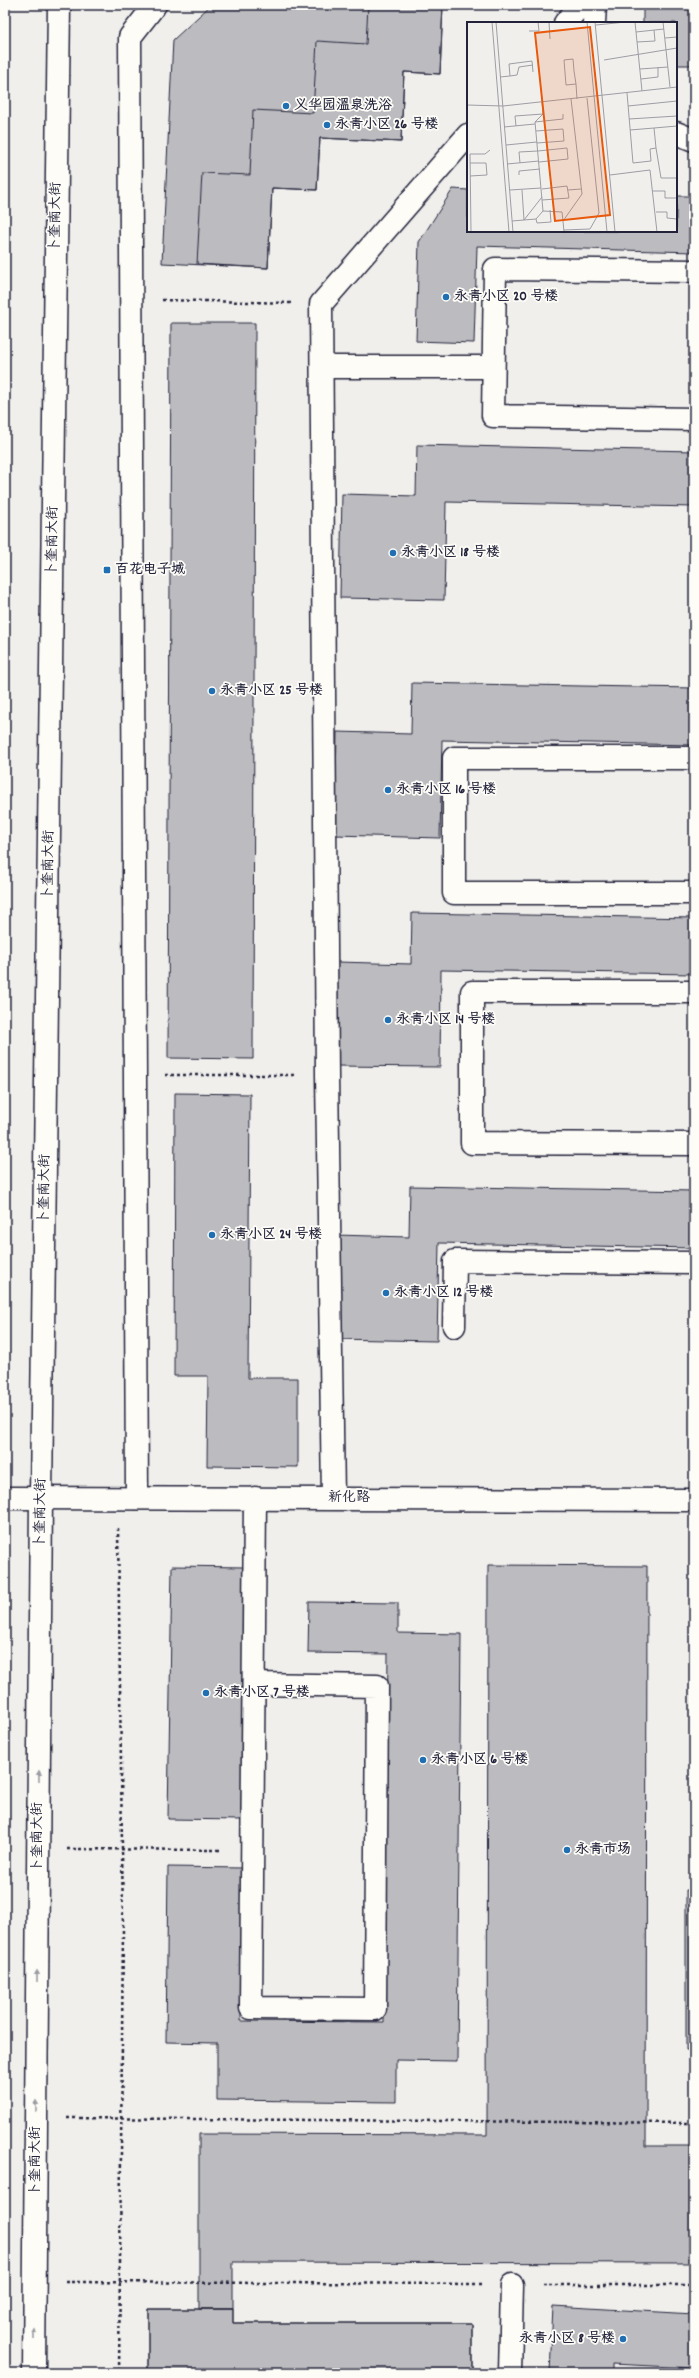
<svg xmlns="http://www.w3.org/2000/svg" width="699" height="2378" viewBox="0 0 699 2378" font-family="Dekko,'LXGW WenKai TC',sans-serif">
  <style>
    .building { fill: #bcbcc0; stroke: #22223b }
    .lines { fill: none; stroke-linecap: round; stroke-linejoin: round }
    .minor-casing { stroke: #22223b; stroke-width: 25 }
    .tertiary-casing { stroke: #22223b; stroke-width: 25 }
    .primary-casing { stroke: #22223b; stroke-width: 25 }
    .path { stroke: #22223b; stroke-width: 2.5; stroke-dasharray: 3 3; stroke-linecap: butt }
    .minor { stroke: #fdfcf7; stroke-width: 22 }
    .tertiary { stroke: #fdfcf7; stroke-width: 22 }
    .primary { stroke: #fdfcf7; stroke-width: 22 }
    .oneway { fill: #9a9aa2 }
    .poi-dot { fill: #1f6fb2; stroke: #fdfcf7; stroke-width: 1.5 }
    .labels { text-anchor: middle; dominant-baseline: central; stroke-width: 3.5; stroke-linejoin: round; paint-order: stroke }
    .poi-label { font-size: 14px; font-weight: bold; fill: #22223b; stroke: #fdfcf7; text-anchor: start }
    .street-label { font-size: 14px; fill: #22223b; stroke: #fdfcf7 }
    .inset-road { fill: none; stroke: #9e9da5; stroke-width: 1 }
    .view { fill: #e8590c; fill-opacity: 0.15; stroke: #e8590c; stroke-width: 2 }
    .inset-edge { fill: none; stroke: #22223b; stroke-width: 2 }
  </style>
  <rect width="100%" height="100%" fill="#f0efec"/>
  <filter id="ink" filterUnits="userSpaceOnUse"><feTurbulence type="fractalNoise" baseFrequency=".025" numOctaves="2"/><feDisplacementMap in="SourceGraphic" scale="8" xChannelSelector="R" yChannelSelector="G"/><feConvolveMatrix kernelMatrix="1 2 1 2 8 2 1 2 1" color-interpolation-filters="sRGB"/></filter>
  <g filter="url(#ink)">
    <path class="building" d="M211,5H443L440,74L404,72L401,142L320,138L317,190L272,188L268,268L162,263L173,40Z
      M368,5H443L440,74L404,72L401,142L320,138L317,190L272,188L268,268L197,264L202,173L250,175L253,110L313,113L317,41L366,44Z
      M643,5H694V65H676V23H643Z
      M453,189L468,190V231H676V196H694V252L477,246L474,343L416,341L419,242Z
      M171,323H255L253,1059L168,1058Z
      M417,445L694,451V507L446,502L444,600L340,598L342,494L416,496Z
      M412,683L694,688V745L442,740L440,838L335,835L337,732L411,734Z
      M412,913L694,918V974L441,970L440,1067L335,1066L337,962L411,964Z
      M175,1093L250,1094L248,1378H298V1467L207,1466L208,1376H174Z
      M410,1186L694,1191V1248L439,1243L437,1341L333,1339L335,1235L409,1237Z
      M488,1565L647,1566L646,2146H694V2263L233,2262V2309H199V2134L487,2135Z
      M172,1566L245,1567L241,1820L168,1819Z
      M309,1602L398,1603V1633L461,1634L457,2061L396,2060V2102L217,2100V2043L166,2042L168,1867L242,1868L241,2021L384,2022L388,1654L308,1653Z
      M686,1890H694V2050H686Z
      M553,2306L694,2314V2368L612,2364V2373H550Z
      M148,2309H233V2323H472V2373H148Z
      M148,2309H233V2323H472V2373H148Z"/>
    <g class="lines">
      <g class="minor-casing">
        <path id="minor" d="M565,23L581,5
          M594,23L595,5
          M676,133L694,140
          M694,271L495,269L493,416L694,419
          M322,367H493
          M694,758H454V893H694
          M694,992H472V1143L694,1144
          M454,1326L455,1261L694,1263
          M137,1498L130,37L155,5
          M333,1498L327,1075L321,304L468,135
          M254,1684L377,1686L375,2009L251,2008C253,1838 254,1668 255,1498
          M510,2373L512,2285"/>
      </g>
      <g class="tertiary-casing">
        <path id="tertiary" d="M5,1498L694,1500"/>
      </g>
      <g class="primary-casing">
        <path id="primary" d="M34,2373L41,1497L59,5"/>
      </g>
      <path class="path" d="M162,300L291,303
        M165,1075H296
        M118,1528L123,1927L119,2373
        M67,1849L222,1850
        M67,2118L694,2123
        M65,2282L482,2284
        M543,2285H694"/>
      <use href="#minor" class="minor"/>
      <use href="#tertiary" class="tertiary"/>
      <use href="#primary" class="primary"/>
    </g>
    <defs><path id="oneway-solid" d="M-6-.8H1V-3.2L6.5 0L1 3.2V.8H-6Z"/></defs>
    <g class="oneway">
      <use href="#oneway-solid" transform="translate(39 1776) rotate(-90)"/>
      <use href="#oneway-solid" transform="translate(37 1976) rotate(-90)"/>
      <use href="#oneway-solid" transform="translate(36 2106) rotate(-90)"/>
      <use href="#oneway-solid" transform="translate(34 2334) rotate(-90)"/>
    </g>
  </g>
  <g class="poi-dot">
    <circle cx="286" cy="106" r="4"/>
    <circle cx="327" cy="125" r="4"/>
    <circle cx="446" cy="297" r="4"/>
    <circle cx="393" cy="553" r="4"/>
    <rect x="103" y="566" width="8" height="8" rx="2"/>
    <circle cx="212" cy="691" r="4"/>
    <circle cx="388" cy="790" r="4"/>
    <circle cx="388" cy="1020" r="4"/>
    <circle cx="212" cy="1235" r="4"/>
    <circle cx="386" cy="1293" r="4"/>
    <circle cx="206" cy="1693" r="4"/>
    <circle cx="423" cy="1760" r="4"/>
    <circle cx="567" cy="1850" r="4"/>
    <circle cx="623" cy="2339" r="4"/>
  </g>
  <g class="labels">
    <g class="poi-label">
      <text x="294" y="106">义华园温泉洗浴</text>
      <text x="335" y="125">永青小区 26 号楼</text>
      <text x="454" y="297">永青小区 20 号楼</text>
      <text x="401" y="553">永青小区 18 号楼</text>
      <text x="115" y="570">百花电子城</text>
      <text x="220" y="691">永青小区 25 号楼</text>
      <text x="396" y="790">永青小区 16 号楼</text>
      <text x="396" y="1020">永青小区 14 号楼</text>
      <text x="220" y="1235">永青小区 24 号楼</text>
      <text x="394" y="1293">永青小区 12 号楼</text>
      <text x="214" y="1693">永青小区 7 号楼</text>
      <text x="431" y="1760">永青小区 6 号楼</text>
      <text x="575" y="1850">永青市场</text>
      <text x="615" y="2339" text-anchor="end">永青小区 8 号楼</text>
    </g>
    <g class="street-label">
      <text transform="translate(56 217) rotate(-89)">卜奎南大街</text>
      <text transform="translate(53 541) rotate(-89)">卜奎南大街</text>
      <text transform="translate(49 865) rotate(-89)">卜奎南大街</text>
      <text transform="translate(45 1189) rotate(-89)">卜奎南大街</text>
      <text x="349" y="1498">新化路</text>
      <text transform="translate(41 1513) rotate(-89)">卜奎南大街</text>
      <text transform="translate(38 1837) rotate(-90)">卜奎南大街</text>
      <text transform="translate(36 2161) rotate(-90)">卜奎南大街</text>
    </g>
  </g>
  <g transform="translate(467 22)">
    <rect width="210" height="210" fill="#f0efec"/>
    <path class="inset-road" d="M25,0L42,210M29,0L46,210M82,0L83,17M120,0L140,210M128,0L148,210M168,0L175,69M196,0L203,65M129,3L159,0M62,9H72L71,0M169,10L197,7M198,16L210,15M170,20L188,19L187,8M137,38L210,26M173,47L201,45M43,54L50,53L52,45L66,43M33,55L43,54L42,42L65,39L66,50M174,57L191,55V45M109,62L99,63L97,38L106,37L107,49L109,62L110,77M160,71L166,141L184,139L183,127L189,126L187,106L210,104M75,80L76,92L68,100L76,189L95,190L96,199M0,83L36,84L210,65M161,84L210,79M162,97L210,94M68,100L96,97V92M49,104L48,94L76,92M37,105L68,102M163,108L187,106M69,109L96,107L97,119L70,121M39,123L70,120M189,126L194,156H210M71,129L100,126L101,137L72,140M3,141H19L20,153L3,154M53,141L52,130L71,129M40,142L72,139M52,153V149L73,147M143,153L183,148L190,210M75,167L100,164L102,176L75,178M43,168L74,166M101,168L114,167M185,169H198V176H210M76,189L69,197L70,201L84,200L83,188M189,190H200V196L210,197M69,197L57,198L75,175M45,199L57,198L55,168M97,208L123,207L132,191L120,76M4,210L3,132H18L23,128M97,210L96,199L115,172L104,77"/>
    <path class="view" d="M123,5L143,193L88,199L68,11Z"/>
    <rect width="210" height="210" class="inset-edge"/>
  </g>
  <rect width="699" height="2378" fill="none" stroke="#fdfcf7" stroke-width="20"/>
  <rect x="10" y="10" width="679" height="2358" fill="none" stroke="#22223b" stroke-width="1.5" filter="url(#ink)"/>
</svg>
